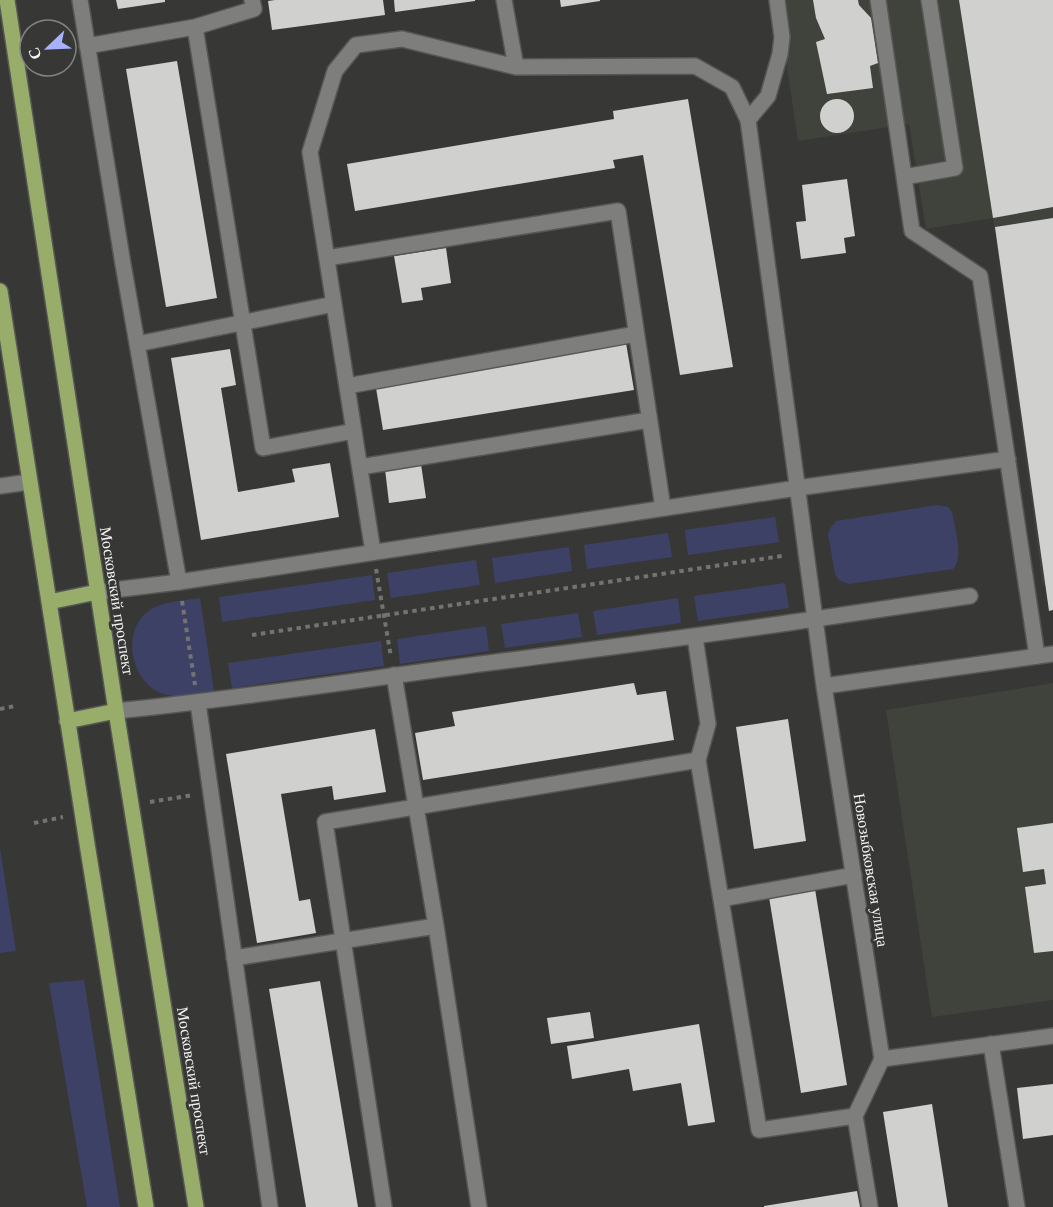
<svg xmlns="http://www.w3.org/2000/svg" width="1053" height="1207" viewBox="0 0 1053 1207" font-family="Georgia,serif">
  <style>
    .built { fill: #40433b }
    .green { fill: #3d4165 }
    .building { fill: #d0d1ce }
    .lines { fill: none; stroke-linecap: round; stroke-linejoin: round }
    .service-casing { stroke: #565755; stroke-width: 18 }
    .minor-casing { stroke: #565755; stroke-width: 18 }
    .primary-casing { stroke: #565755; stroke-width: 18 }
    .path { stroke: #737471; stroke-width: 4; stroke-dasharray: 4.5 4.5; stroke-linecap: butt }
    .service { stroke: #7e7f7c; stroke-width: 15 }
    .minor { stroke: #7e7f7c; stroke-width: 15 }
    .primary { stroke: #97ad69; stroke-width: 15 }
    .labels { text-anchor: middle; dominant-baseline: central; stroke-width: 6; stroke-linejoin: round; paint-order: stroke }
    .street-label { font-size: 16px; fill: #f4f5f3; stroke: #373835 }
  </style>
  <rect width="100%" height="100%" fill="#373835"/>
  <path class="built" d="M777,0H1053V584L1043,585L993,218L926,229L909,124L798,141Z
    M1053,683V1000L932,1017L886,710Z"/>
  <path class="green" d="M937,505L948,507L952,512C955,528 964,557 953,569L849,584L839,580L835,574L828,534L831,527L836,521Z
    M775,517L779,542L688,555L685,530Z
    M668,533L672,557L587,569L584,545Z
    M569,547L572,571L495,583L492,558Z
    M476,560L480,585L391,598L387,573Z
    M372,575L375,600L222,622L219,597Z
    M785,583L789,608L698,621L694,596Z
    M200,598L214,691C200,693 182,698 168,695C134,689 119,636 146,613C160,601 182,601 200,598Z
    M678,598L681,623L597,635L593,611Z
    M578,613L582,637L505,648L501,624Z
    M486,626L489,651L400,664L397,639Z
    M381,641L384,666L232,688L228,663Z
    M0,848L16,951L0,953Z
    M84,980L120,1207H87L49,983Z"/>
  <path class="building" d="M116,0H165V2L118,9Z
    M275,0H383L385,15L272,30L268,1Z
    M394,0H475V1L395,12Z
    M560,0H600V1L561,7Z
    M813,0H858L859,5L871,18L878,63L870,66L873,88L827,94L816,42L825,39L816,18Z
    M959,0H1053V207L993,218Z
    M177,61L217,298L166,307L126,69Z
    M820 116a17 17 0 1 1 34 0a17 17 0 1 1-34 0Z
    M688,99L733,367L680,375L643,155L613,160L615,168L355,211L347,164L614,119L613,111Z
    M847,179L855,236L844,238L846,253L801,259L796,222L806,221L802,185Z
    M1053,218V610L1049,611L995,227Z
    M446,248L451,283L421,288L423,300L402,303L394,256Z
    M626,343L634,390L383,430L375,382Z
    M230,349L236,385L221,388L238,492L295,482L292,469L330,463L339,517L201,540L171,358Z
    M421,464L426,498L389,503L385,469Z
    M634,683L637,695L666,691L674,740L423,780L415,733L455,726L452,712Z
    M788,719L806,841L754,849L736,727Z
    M375,729L386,792L334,800L332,786L281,794L299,901L310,899L316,933L257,943L226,754Z
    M1053,823V951L1034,953L1025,887L1046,884L1044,869L1023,872L1017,828Z
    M815,889L847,1085L801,1093L769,897Z
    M320,981L358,1207H306L269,989Z
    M590,1012L594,1038L551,1044L547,1018Z
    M699,1024L715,1122L688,1126L681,1083L633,1091L629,1069L572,1079L567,1046Z
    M1053,1084V1135L1023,1139L1017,1088Z
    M932,1104L948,1207H898L883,1112Z
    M857,1191L860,1207H764V1206Z"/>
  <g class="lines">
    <g class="service-casing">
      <path id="service" d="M80,0L123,264L179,582
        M504,0L516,67L695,66L732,87L748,120
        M878,0L912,231L980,276L1037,656
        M195,27L263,448L354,431
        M87,46L195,27L254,9L252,0
        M904,177L955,168L929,0
        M327,258L618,211L663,508
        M137,344L334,304
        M347,386L636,334
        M360,467L649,420
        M0,486L29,482
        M797,488L1008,459
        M373,552L310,152L335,71L356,45L402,39L516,67
        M815,619L970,596
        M695,637L708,724L698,760L759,1130L855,1116
        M394,675L436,926L479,1207
        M198,703L270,1207
        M721,899L854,875
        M234,958L436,926
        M991,1044L1017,1207
        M384,1207L325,822L698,760
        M870,1207L855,1116L882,1059"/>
    </g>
    <g class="minor-casing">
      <path id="minor" d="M777,0L782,37L780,54L768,96L748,120L824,686L1053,654
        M97,592L179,582L797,488
        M824,686L882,1059L1053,1036
        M116,711C227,700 338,683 450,668C572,652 693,637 815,619"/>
    </g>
    <g class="primary-casing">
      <path id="primary" d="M7,0L116,711L196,1207
        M0,291C47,596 96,902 146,1207
        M49,602L97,592
        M67,721L116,711"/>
    </g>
    <path class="path" d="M376,569L391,657
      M182,601L195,685
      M252,635L782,556
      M0,709L15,706
      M150,802L193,795
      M34,823L63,817"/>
    <use href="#service" class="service"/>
    <use href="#minor" class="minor"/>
    <use href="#primary" class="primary"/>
  </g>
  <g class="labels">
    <g class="street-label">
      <text transform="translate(117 601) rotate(81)">Московский проспект</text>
      <text transform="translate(871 870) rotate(81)">Новозыбковская улица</text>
      <text transform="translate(194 1081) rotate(81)">Московский проспект</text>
    </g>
  </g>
  <g transform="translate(48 48) rotate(247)"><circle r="28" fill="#373835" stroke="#838481" stroke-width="1.5"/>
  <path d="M0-4.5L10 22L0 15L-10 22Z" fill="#a7b1fc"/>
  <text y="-9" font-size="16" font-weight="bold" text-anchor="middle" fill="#f4f5f3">С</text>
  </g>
</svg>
